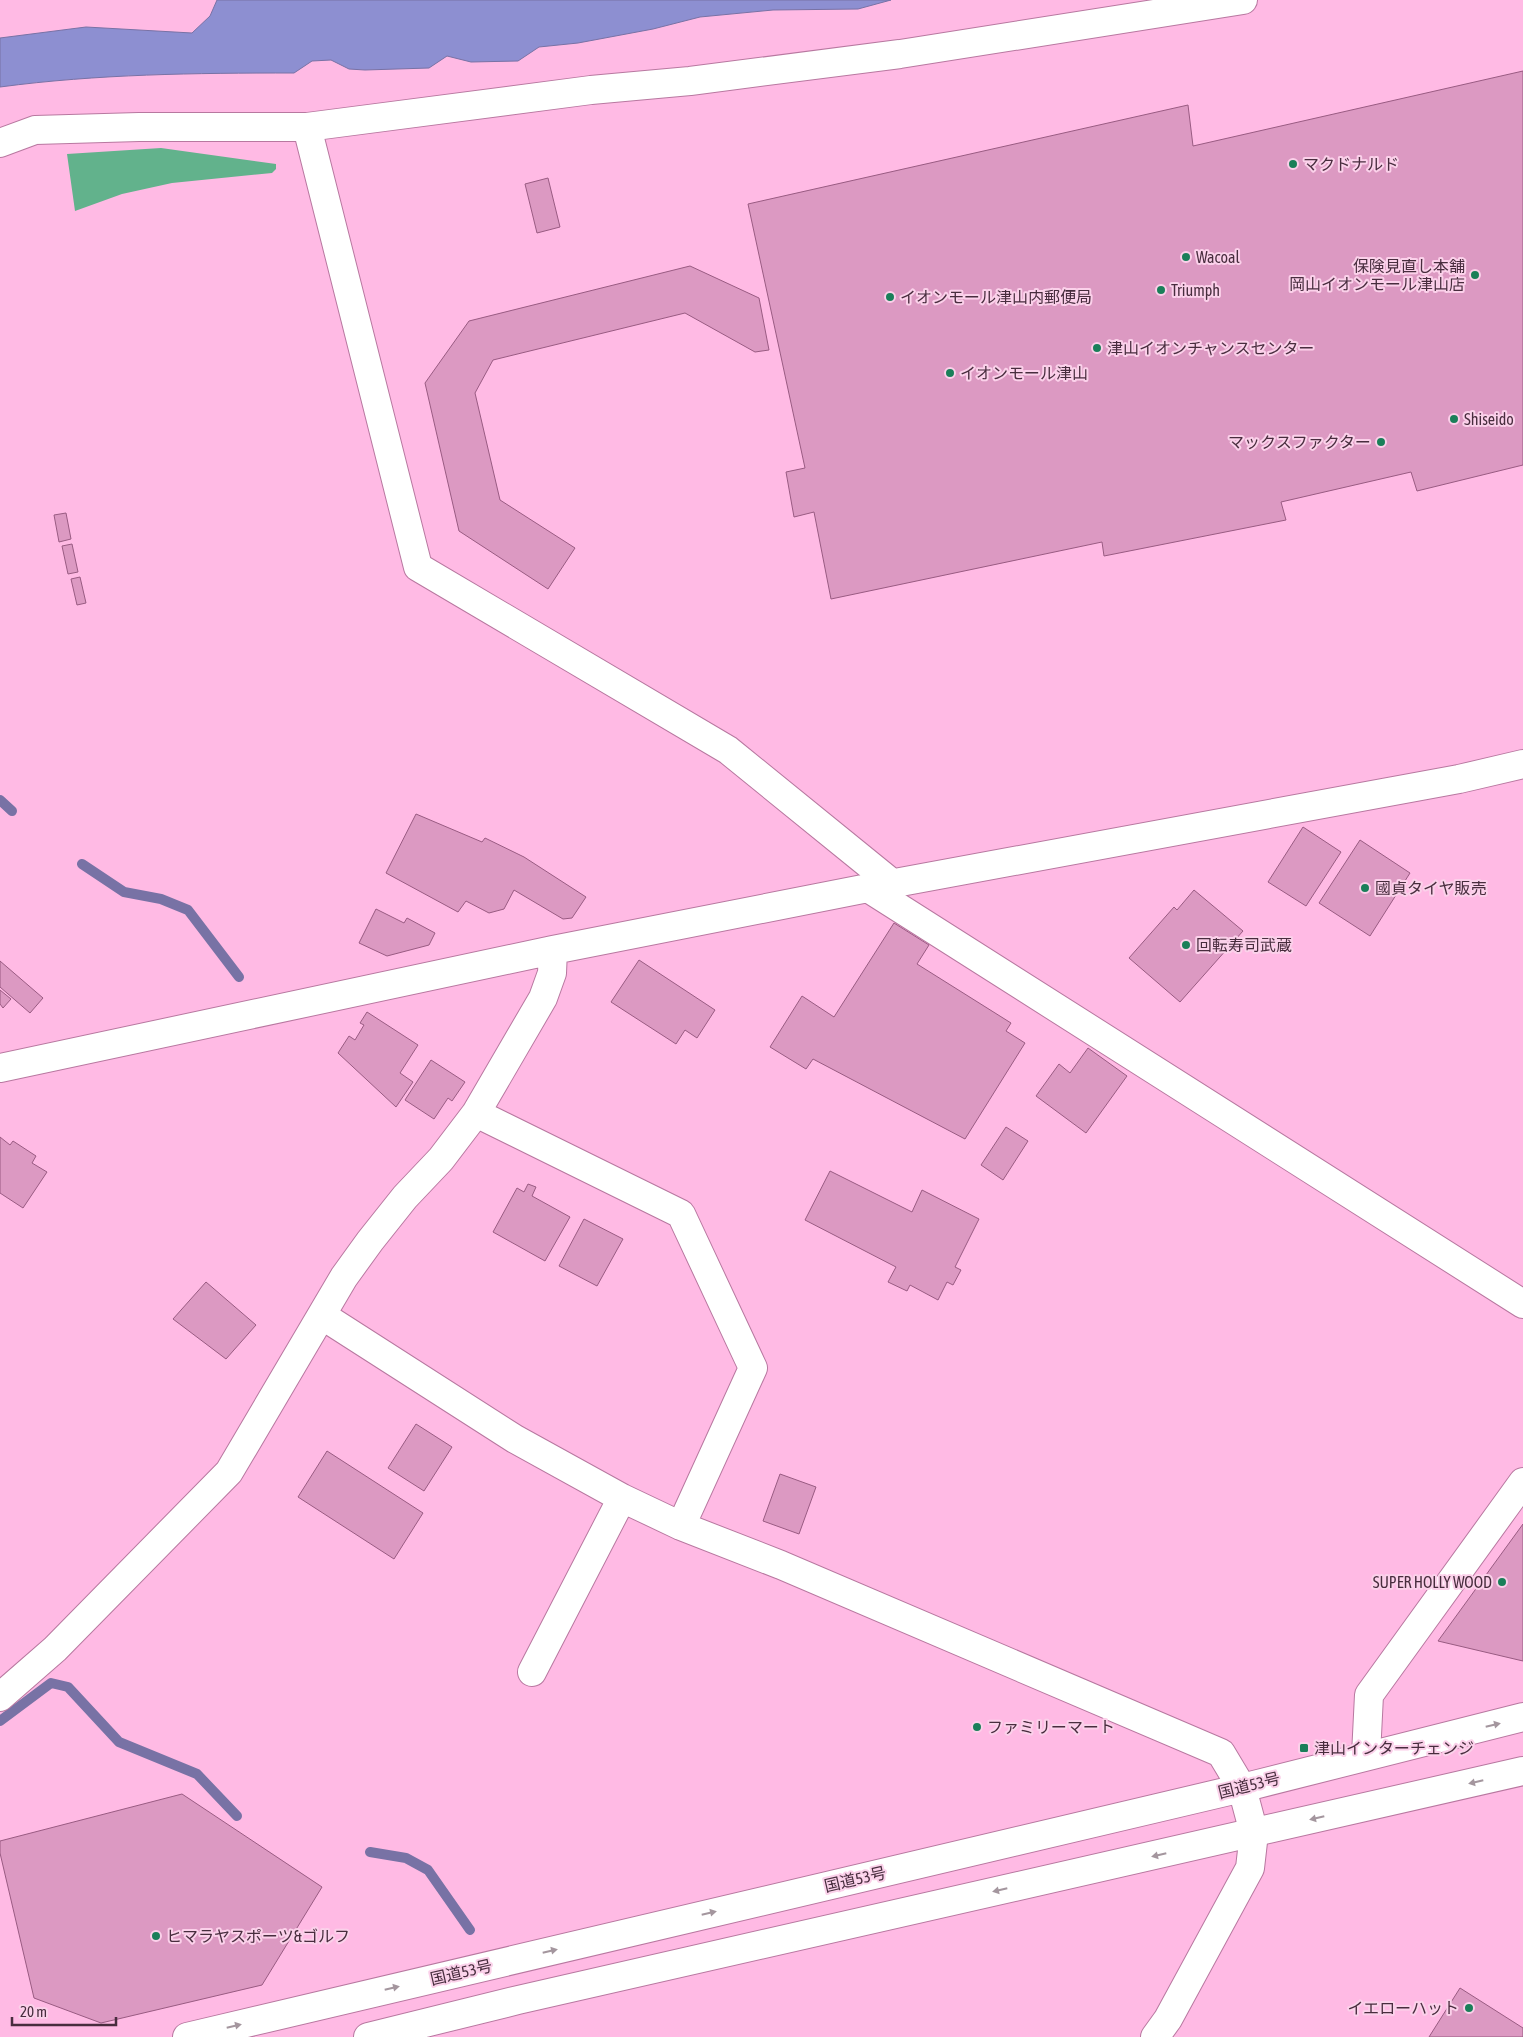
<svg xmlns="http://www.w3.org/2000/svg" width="1523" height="2037" viewBox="0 0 1523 2037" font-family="'Asap Condensed','Noto Sans JP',sans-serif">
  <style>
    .forest { fill: #62b28c }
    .water { fill: #8d8fd1; stroke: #7872a5 }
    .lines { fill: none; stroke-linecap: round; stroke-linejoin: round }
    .stream { stroke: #7872a5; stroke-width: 10 }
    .building { fill: #dc99c2; stroke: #995b82 }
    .street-casing { stroke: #b878a0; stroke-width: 30 }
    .highway-casing { stroke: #b878a0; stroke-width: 30 }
    .street { stroke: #fff; stroke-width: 28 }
    .highway { stroke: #fff; stroke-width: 28 }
    .oneway { fill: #a4969e }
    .poi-dot { fill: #1a7f59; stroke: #fbd1ea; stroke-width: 2 }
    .labels { text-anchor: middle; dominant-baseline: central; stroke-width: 4; stroke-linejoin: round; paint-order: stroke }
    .poi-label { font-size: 16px; fill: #482d3e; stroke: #fbd1ea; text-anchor: start }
    .street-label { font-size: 16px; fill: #482d3e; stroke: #fbd1ea }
  </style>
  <rect width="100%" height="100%" fill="#ffbae4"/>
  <path class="forest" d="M161,148L276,164V169L272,173L172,183L122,194L75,211L67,154Z"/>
  <path class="water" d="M217,0H891L858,9L773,10L700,17L653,29L578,43L539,47L518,61L471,62L447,56L429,68L365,70L349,69L331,60L312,61L294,73C195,73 98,74 0,87V38L86,27L192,33L210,16Z"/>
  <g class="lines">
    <path class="stream" d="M0,800L12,811
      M82,864L124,892L161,899L188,910L239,977
      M0,1721L51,1683L68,1687L119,1742L197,1774L237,1816
      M370,1852L406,1858L428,1870L470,1930"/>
  </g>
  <path class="building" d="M1523,71V465L1417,491L1411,472L1281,502L1286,520L1104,556L1102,542L831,599L814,512L794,517L786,472L805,468L748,204L1188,105L1193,146Z
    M548,178L560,227L537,233L525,184Z
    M690,266L759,298L769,350L755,352L685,313L493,360L475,393L500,500L575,548L548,589L459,531L425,383L469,321Z
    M66,513L71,539L59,542L54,515Z
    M72,544L78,572L68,574L62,546Z
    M80,577L86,603L77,605L71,579Z
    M416,814L482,842L485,838L524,857L586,897L572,918L563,919L514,890L504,909L489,913L466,901L458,912L386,873Z
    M1303,827L1341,852L1306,906L1268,882Z
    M1360,840L1410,873L1370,936L1319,903Z
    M1194,890L1243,931L1180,1002L1129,958L1174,907L1177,910Z
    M376,909L404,923L407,918L435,933L429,945L387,956L359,943Z
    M894,923L929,945L917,964L1011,1023L1006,1031L1025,1043L965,1139L813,1059L806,1069L770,1047L802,996L834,1017Z
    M639,960L715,1010L697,1038L685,1030L676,1044L611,1002Z
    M0,961L43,998L30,1013L0,987Z
    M0,990L11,999L3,1008L0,1004Z
    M367,1012L418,1045L400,1073L413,1082L396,1107L338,1053L349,1036L355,1040L364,1025L360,1023Z
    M1088,1048L1127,1076L1086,1133L1036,1096L1059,1064L1070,1073Z
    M431,1060L465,1082L452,1101L448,1098L434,1119L405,1100Z
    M1006,1127L1028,1141L1003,1180L981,1165Z
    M0,1137L10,1145L13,1141L36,1156L32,1163L47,1172L23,1208L0,1193Z
    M830,1171L912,1212L922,1190L979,1219L955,1267L961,1270L953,1285L947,1282L938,1300L910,1285L907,1291L888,1282L896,1267L805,1220Z
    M528,1184L536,1187L532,1196L570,1217L545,1261L493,1232L517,1188L524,1192Z
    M584,1219L623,1239L597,1286L559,1266Z
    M206,1282L256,1325L226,1359L173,1319Z
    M416,1424L452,1447L424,1491L388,1468Z
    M327,1451L423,1513L394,1559L298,1497Z
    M780,1474L816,1487L799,1534L763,1521Z
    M1523,1524V1661L1438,1641Z
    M182,1794L322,1887L262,1985L101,2023L34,1998L0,1853V1841Z
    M1460,1988L1523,2028V2037H1429Z"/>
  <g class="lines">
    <g class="street-casing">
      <path id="street" d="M307,127L418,567L728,750L893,884
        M0,143L35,130L139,127H307L591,90L690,81L900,54L1243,0
        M868,888L1523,1304
        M0,1068L553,950L868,888L1459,779L1523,764
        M476,1113L681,1214L753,1368L681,1526
        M323,1316L515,1439L622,1498L681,1526L781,1565L1221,1753L1242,1788L1254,1833L1250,1868L1168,2019L1155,2037
        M532,1672L622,1498
        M0,1697L55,1649L229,1472L344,1277L370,1241L405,1197L441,1159L476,1113L543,998L552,973L553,950
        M1366,1755L1369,1695L1523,1482"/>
    </g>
    <g class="highway-casing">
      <path id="highway" d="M187,2037L1242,1788L1523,1717
        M368,2037L518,2000L1523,1771"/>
    </g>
    <use href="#street" class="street"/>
    <use href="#highway" class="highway"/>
  </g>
  <defs><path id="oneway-solid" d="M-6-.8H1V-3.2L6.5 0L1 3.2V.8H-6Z" transform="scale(1.25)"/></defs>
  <g class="oneway">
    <use href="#oneway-solid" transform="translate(1493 1725) rotate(-13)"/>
    <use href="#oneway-solid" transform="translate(1476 1782) rotate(167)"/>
    <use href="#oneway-solid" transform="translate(1317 1818) rotate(167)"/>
    <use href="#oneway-solid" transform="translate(1159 1855) rotate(167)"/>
    <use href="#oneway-solid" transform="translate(1000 1890) rotate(167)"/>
    <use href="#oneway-solid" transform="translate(709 1913) rotate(-13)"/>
    <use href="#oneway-solid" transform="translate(550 1951) rotate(-13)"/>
    <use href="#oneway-solid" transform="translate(392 1988) rotate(-13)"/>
    <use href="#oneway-solid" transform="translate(234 2026) rotate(-13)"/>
  </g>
  <g class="poi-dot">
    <circle cx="1293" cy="164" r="5"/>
    <circle cx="1186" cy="257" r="5"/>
    <circle cx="1475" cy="275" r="5"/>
    <circle cx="1161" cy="290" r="5"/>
    <circle cx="890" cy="297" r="5"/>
    <circle cx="1097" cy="348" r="5"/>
    <circle cx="950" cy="373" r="5"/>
    <circle cx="1454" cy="419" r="5"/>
    <circle cx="1381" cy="442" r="5"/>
    <circle cx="1365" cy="888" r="5"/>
    <circle cx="1186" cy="945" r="5"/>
    <circle cx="1502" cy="1582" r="5"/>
    <circle cx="977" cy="1727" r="5"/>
    <rect x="1299" y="1743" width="10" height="10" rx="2.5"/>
    <circle cx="156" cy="1936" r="5"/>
    <circle cx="1469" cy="2008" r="5"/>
  </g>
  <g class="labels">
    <g class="poi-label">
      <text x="1303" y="164">マクドナルド</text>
      <text x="1196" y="257">Wacoal</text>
      <text x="1465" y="266" text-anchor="end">保険見直し本舗<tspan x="1465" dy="18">岡山イオンモール津山店</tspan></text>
      <text x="1171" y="290">Triumph</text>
      <text x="900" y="297">イオンモール津山内郵便局</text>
      <text x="1107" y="348">津山イオンチャンスセンター</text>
      <text x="960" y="373">イオンモール津山</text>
      <text x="1464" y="419">Shiseido</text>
      <text x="1371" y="442" text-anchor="end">マックスファクター</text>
      <text x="1375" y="888">國貞タイヤ販売</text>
      <text x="1196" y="945">回転寿司武蔵</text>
      <text x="1492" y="1582" text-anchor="end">SUPER HOLLY WOOD</text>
      <text x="987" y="1727">ファミリーマート</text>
      <text x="1314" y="1748">津山インターチェンジ</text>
      <text x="166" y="1936">ヒマラヤスポーツ&amp;ゴルフ</text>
      <text x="1459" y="2008" text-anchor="end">イエローハット</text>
    </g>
    <g class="street-label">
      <text transform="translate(1249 1785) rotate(-14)">国道53号</text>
      <text transform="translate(855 1879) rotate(-13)">国道53号</text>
      <text transform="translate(461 1972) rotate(-13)">国道53号</text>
    </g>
  </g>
  <path d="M12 2017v8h104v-8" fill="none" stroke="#482d3e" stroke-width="2.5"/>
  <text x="20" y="2017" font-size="15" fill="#482d3e" stroke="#fbd1ea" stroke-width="4" paint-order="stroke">20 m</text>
</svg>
